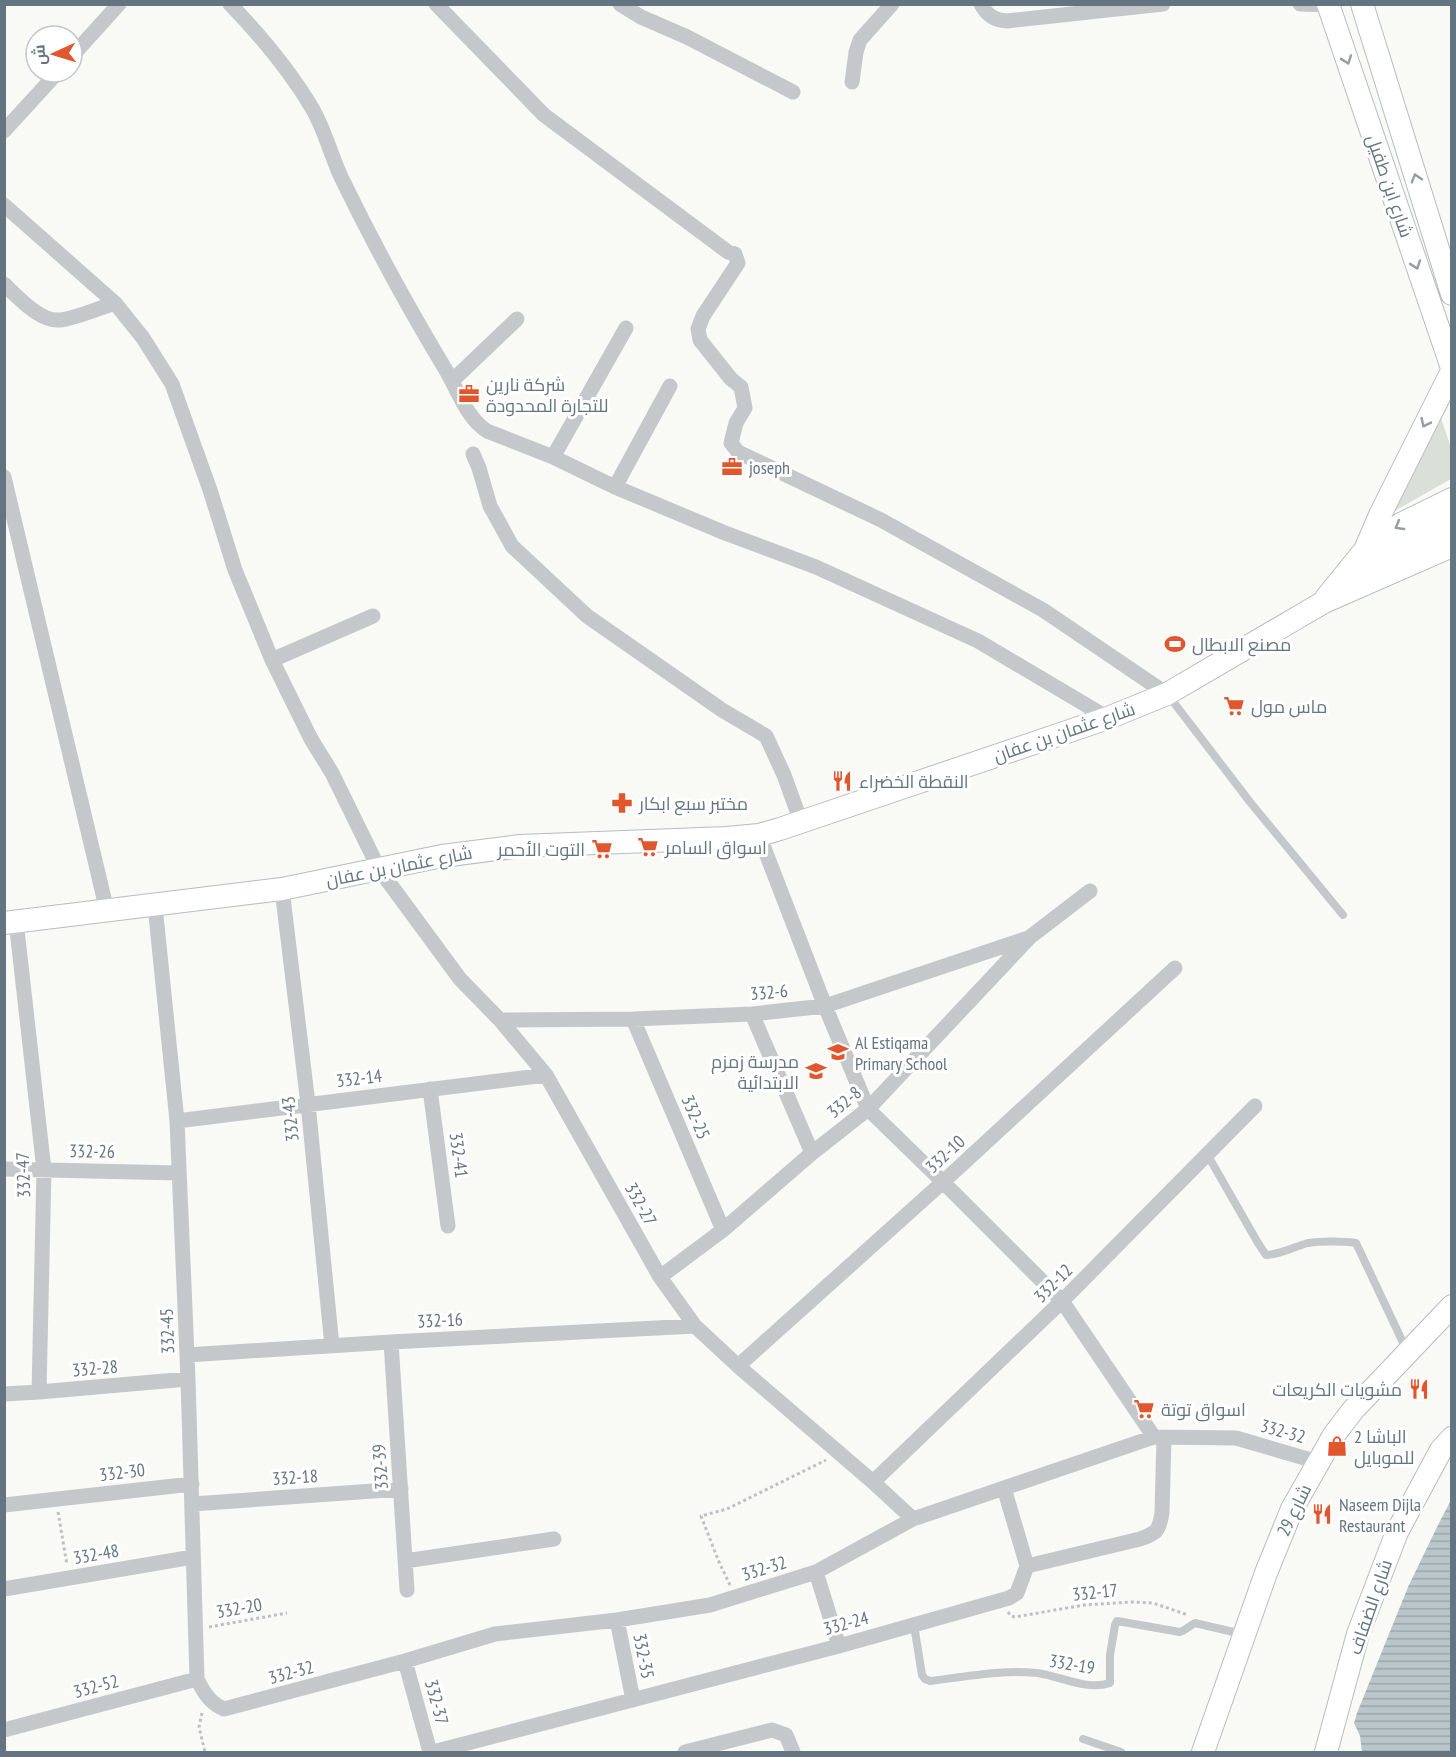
<svg xmlns="http://www.w3.org/2000/svg" width="1456" height="1757" viewBox="0 0 1456 1757" font-family="'PT Sans Narrow',Cairo,sans-serif">
  <style>
    .grass { fill: #dae0d7 }
    .water { fill: url(#water-rules) }
    .lines { fill: none; stroke-linecap: round; stroke-linejoin: round }
    .secondary-casing { stroke: #b6bcc0; stroke-width: 24 }
    .path { stroke: #bec0c3; stroke-width: 3; stroke-dasharray: 3 3; stroke-linecap: butt }
    .lane { stroke: #c4c8cb; stroke-width: 8 }
    .street { stroke: #c4c8cb; stroke-width: 15 }
    .secondary { stroke: #fff; stroke-width: 22 }
    .oneway { stroke: #929ea7 }
    .labels { text-anchor: middle; dominant-baseline: central; stroke-width: 6; stroke-linejoin: round; paint-order: stroke }
    .street-label { font-size: 18px; fill: #647481; stroke: #fff }
    .poi-label { font-size: 18px; fill: #647481; stroke: #fff; text-anchor: start }
  </style>
  <defs>
    <pattern id="water-rules" width="6" height="5" patternUnits="userSpaceOnUse" patternTransform="scale(1.5)"><rect width="6" height="5" fill="#bbc6ca"/><path d="M0 2.5h6" fill="none" stroke="#9ca5a9"/></pattern>
  </defs>
  <rect width="100%" height="100%" fill="#f9f9f6"/>
  <path class="grass" d="M1441,418L1451,448V479L1391,513Z"/>
  <path class="water" d="M1451,1500V1752H1362L1360,1736L1354,1723L1357,1713L1408,1587L1438,1525Z"/>
  <g class="lines">
    <g class="secondary-casing">
      <path id="secondary" d="M1328,4L1452,368
        M1362,4L1452,294
        M1365,550L1380,515L1452,371
        M1367,572L1409,544L1452,523
        M1326,598L1365,550L1401,524L1452,499
        M4,923L282,889L442,856L520,846L727,838L759,835L780,829L1108,718L1167,694L1324,602L1452,546
        M1203,1752L1266,1573L1292,1509L1334,1435L1353,1410L1452,1306
        M1326,1752L1358,1634L1397,1532L1441,1450L1452,1438"/>
    </g>
    <path class="path" d="M58,1512L67,1565
      M730,1585L719,1562L701,1516L727,1509L826,1460
      M1008,1612L1011,1616L1015,1617L1084,1605L1132,1602L1153,1603L1188,1615
      M209,1627L287,1613
      M202,1713L199,1727L205,1752"/>
    <path class="lane" d="M1168,695L1250,802L1343,915
      M1207,1154L1258,1243L1266,1255C1283,1254 1293,1247 1308,1243C1319,1241 1344,1241 1356,1243L1407,1351
      M914,1625L922,1675L925,1679L930,1681C963,1677 1004,1669 1037,1673C1060,1676 1087,1691 1110,1683V1655L1115,1625L1117,1621L1180,1632C1186,1630 1189,1626 1195,1623L1242,1634
      M1083,1739L1121,1752"/>
    <path class="street" d="M230,4C260,35 290,71 312,108C325,130 331,156 342,179C374,245 409,309 447,372C459,393 467,418 487,431L553,457L615,487L725,533L816,567L978,641L1108,718
      M436,4L544,115L728,252L735,254L738,263L703,316L698,329L700,340L731,379L741,387L745,408L736,423L731,443L738,452L881,520L1043,610L1167,694
      M620,4L641,17L687,37L793,92
      M981,4C987,16 995,20 1007,21L1163,4
      M1300,4L1329,5
      M72,56L119,4
      M852,82L856,52L860,40L892,4
      M4,131L58,72
      M4,205L115,303L143,338L172,384L210,490L235,570L272,660L311,739L332,773L379,869L460,979L500,1020L546,1075L660,1277L695,1326L738,1366L873,1482L913,1519
      M4,284C18,297 40,322 60,320C77,318 99,308 115,303
      M452,381L517,319
      M473,454L479,468L490,506L512,546L587,616L722,710L766,736L784,775L801,822
      M553,457L626,328
      M4,477L107,911
      M615,487L670,386
      M272,660L373,616
      M759,835L825,1006L868,1109L943,1182L1062,1301L1154,1437
      M282,889L308,1104L332,1346
      M155,906L177,1121L188,1379L197,1679C204,1693 210,1703 224,1709L405,1661L495,1634L617,1620L710,1605L816,1572L913,1519L1154,1437L1236,1438L1318,1462
      M16,921L44,1170L39,1392
      M752,1014L812,1153
      M633,1019L723,1230
      M500,1020L633,1019L752,1014L825,1006L1028,938
      M430,1089L448,1226
      M177,1121L546,1075
      M4,1169L179,1173
      M660,1277L723,1230L812,1153L868,1109L1030,937L1090,891
      M391,1342L407,1590
      M187,1355L391,1342L695,1326
      M738,1366L943,1182L1175,968
      M4,1394L39,1392L188,1379
      M873,1482L1062,1301L1255,1106
      M1004,1488L1027,1566
      M192,1504L401,1489
      M4,1505L192,1484
      M405,1561L554,1539
      M816,1572L839,1646
      M4,1589L193,1557
      M617,1620L633,1700
      M405,1661L430,1752
      M4,1730L197,1679
      M433,1752L839,1646L1009,1598L1017,1593L1027,1566L1140,1539C1157,1533 1159,1531 1162,1513L1164,1437
      M685,1752L772,1730L786,1735L793,1752"/>
    <use href="#secondary" class="secondary"/>
  </g>
  <defs><path id="oneway-chevron" d="M-2-3.5L2.5 0L-2 3.5" fill="none" stroke-width="1.6" stroke-linecap="round" stroke-linejoin="round" transform="scale(1.5)"/></defs>
  <g class="oneway">
    <use href="#oneway-chevron" transform="translate(1347 60) rotate(71)"/>
    <use href="#oneway-chevron" transform="translate(1416 178) rotate(-107)"/>
    <use href="#oneway-chevron" transform="translate(1416 265) rotate(71)"/>
    <use href="#oneway-chevron" transform="translate(1425 423) rotate(116)"/>
    <use href="#oneway-chevron" transform="translate(1399 526) rotate(150)"/>
  </g>
  <defs>
    <g id="office-bare" transform="scale(1.62)"><path d="M-6-3h4V-5.5h4V-3h4V5H-6ZM-1-4.5V-3h2v-1.5ZM-6 0V1H6V0Z" fill="#e1562d" stroke="#fff" stroke-width="2.5" paint-order="stroke"/></g>
    <g id="stadium-bare" transform="scale(1.62)"><path d="M0-5a6.5 5 0 1 0 0 10a6.5 5 0 1 0 0-10ZM-3.5-1.8h7v3.6h-7Z" fill="#e1562d" stroke="#fff" stroke-width="2.5" paint-order="stroke"/></g>
    <g id="supermarket-bare" transform="scale(1.62)"><path d="M-6-5.5h2.5l.6 2H6L4.5 2H-2.5L-4.4-4H-6ZM-1.5 3.2a1.3 1.3 0 1 0 .1 0ZM3 3.2a1.3 1.3 0 1 0 .1 0Z" fill="#e1562d" stroke="#fff" stroke-width="2.5" paint-order="stroke"/></g>
    <g id="restaurant-bare" transform="scale(1.62)"><path d="M-5-6h1v4h1v-4h1v4h1v-4h1v5L-1.5 .5V6h-2V.5L-5-1ZM5-6V6H3V1.5H1.5Q1.5-4 5-6Z" fill="#e1562d" stroke="#fff" stroke-width="2.5" paint-order="stroke"/></g>
    <g id="pharmacy-bare" transform="scale(1.62)"><path d="M-2-6h4v4h4v4h-4v4h-4v-4h-4v-4h4Z" fill="#e1562d" stroke="#fff" stroke-width="2.5" paint-order="stroke"/></g>
    <g id="school-bare" transform="scale(1.62)"><path d="M0-5L7-2L0 1L-7-2ZM-4 1L0 2.5L4 1V4Q0 6-4 4Z" fill="#e1562d" stroke="#fff" stroke-width="2.5" paint-order="stroke"/></g>
    <g id="shop-bare" transform="scale(1.62)"><path d="M-5-2.5h2.3a2.7 3.5 0 0 1 5.4 0H5L5.5 6h-11ZM-1.5-2.5h3a1.5 2.3 0 0 0-3 0Z" fill="#e1562d" stroke="#fff" stroke-width="2.5" paint-order="stroke"/></g>
  </defs>
  <g fill-rule="evenodd">
    <use href="#office-bare" x="469" y="394"/>
    <use href="#office-bare" x="732" y="467"/>
    <use href="#stadium-bare" x="1175" y="644"/>
    <use href="#supermarket-bare" x="1234" y="706"/>
    <use href="#restaurant-bare" x="842" y="781"/>
    <use href="#pharmacy-bare" x="622" y="803"/>
    <use href="#supermarket-bare" x="648" y="847"/>
    <use href="#supermarket-bare" x="602" y="849"/>
    <use href="#school-bare" x="838" y="1052"/>
    <use href="#school-bare" x="816" y="1071"/>
    <use href="#restaurant-bare" x="1419" y="1389"/>
    <use href="#supermarket-bare" x="1144" y="1409"/>
    <use href="#shop-bare" x="1337" y="1446"/>
    <use href="#restaurant-bare" x="1322" y="1514"/>
  </g>
  <g class="labels">
    <g class="street-label">
      <text transform="translate(1390 186) rotate(71)">شارع ابن طفيل</text>
      <text transform="translate(1064 732) rotate(-19)">شارع عثمان بن عفان</text>
      <text transform="translate(399 866) rotate(-11)">شارع عثمان بن عفان</text>
      <text transform="translate(769 992) rotate(-5)">332-6</text>
      <text transform="translate(359 1078) rotate(-7)">332-14</text>
      <text transform="translate(844 1102) rotate(-40)">332-8</text>
      <text transform="translate(696 1117) rotate(67)">332-25</text>
      <text transform="translate(290 1119) rotate(-96)">332-43</text>
      <text transform="translate(92 1151) rotate(1)">332-26</text>
      <text transform="translate(945 1154) rotate(-43)">332-10</text>
      <text transform="translate(459 1155) rotate(82)">332-41</text>
      <text transform="translate(23 1175) rotate(-92)">332-47</text>
      <text transform="translate(641 1204) rotate(61)">332-27</text>
      <text transform="translate(1053 1283) rotate(-45)">332-12</text>
      <text transform="translate(440 1320) rotate(-3)">332-16</text>
      <text transform="translate(167 1331) rotate(-92)">332-45</text>
      <text transform="translate(95 1368) rotate(-5)">332-28</text>
      <text transform="translate(1283 1431) rotate(16)">332-32</text>
      <text transform="translate(380 1467) rotate(-94)">332-39</text>
      <text transform="translate(122 1472) rotate(-7)">332-30</text>
      <text transform="translate(295 1477) rotate(-4)">332-18</text>
      <text transform="translate(1294 1510) rotate(-64)">شارع 29</text>
      <text transform="translate(96 1554) rotate(-10)">332-48</text>
      <text transform="translate(764 1568) rotate(-17)">332-32</text>
      <text transform="translate(1095 1592) rotate(-6)">332-17</text>
      <text transform="translate(1370 1607) rotate(-71)">شارع الضفاف</text>
      <text transform="translate(239 1608) rotate(-10)">332-20</text>
      <text transform="translate(846 1623) rotate(-15)">332-24</text>
      <text transform="translate(644 1656) rotate(79)">332-35</text>
      <text transform="translate(1072 1664) rotate(10)">332-19</text>
      <text transform="translate(291 1672) rotate(-15)">332-32</text>
      <text transform="translate(96 1686) rotate(-15)">332-52</text>
      <text transform="translate(437 1702) rotate(75)">332-37</text>
    </g>
    <g class="poi-label">
      <text x="486" y="384">شركة نارين<tspan x="486" dy="21">للتجارة المحدودة</tspan></text>
      <text x="749" y="467">joseph</text>
      <text x="1192" y="644">مصنع الابطال</text>
      <text x="1251" y="706">ماس مول</text>
      <text x="859" y="781">النقطة الخضراء</text>
      <text x="639" y="803">مختبر سبع ابكار</text>
      <text x="665" y="847">اسواق السامر</text>
      <text x="585" y="849" text-anchor="end">التوت الأحمر</text>
      <text x="855" y="1042">Al Estiqama<tspan x="855" dy="21">Primary School</tspan></text>
      <text x="799" y="1061" text-anchor="end">مدرسة زمزم<tspan x="799" dy="21">الابتدائية</tspan></text>
      <text x="1402" y="1389" text-anchor="end">مشويات الكريعات</text>
      <text x="1161" y="1409">اسواق توتة</text>
      <text x="1354" y="1436">الباشا 2<tspan x="1354" dy="21">للموبايل</tspan></text>
      <text x="1339" y="1504">Naseem Dijla<tspan x="1339" dy="21">Restaurant</tspan></text>
    </g>
  </g>
  <rect width="1456" height="1757" fill="none" stroke="#647481" stroke-width="12"/>
  <g transform="translate(54 54) rotate(266)"><circle r="28" fill="#ffffff" stroke="#c1c7cd" stroke-width="1.5"/>
  <path d="M0-4.5L10 22L0 15L-10 22Z" fill="#e1562d"/>
  <text y="-9" font-size="16" font-weight="bold" text-anchor="middle" fill="#647481">ش</text>
  </g>
</svg>
